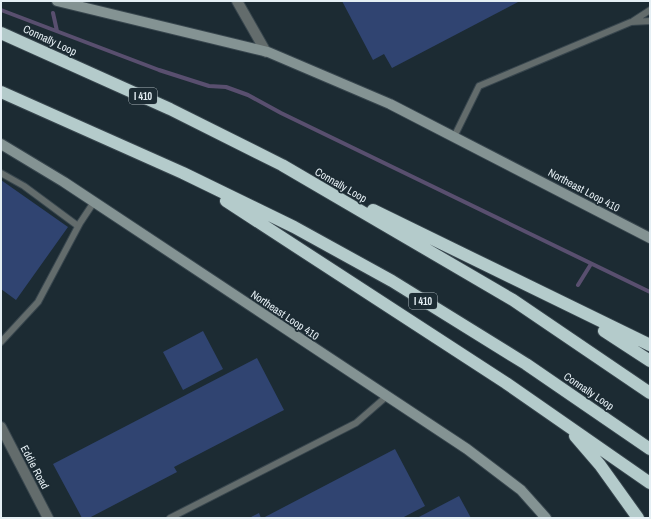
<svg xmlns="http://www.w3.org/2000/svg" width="651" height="519" viewBox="0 0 651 519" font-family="'Archivo Narrow',sans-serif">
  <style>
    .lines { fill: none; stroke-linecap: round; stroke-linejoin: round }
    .stream { stroke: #594f6f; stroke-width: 4 }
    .building { fill: #304471 }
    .lane-casing { stroke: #38464e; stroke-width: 8 }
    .street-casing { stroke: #38464e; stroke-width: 12 }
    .secondary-casing { stroke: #38464e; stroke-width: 12 }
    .highway-casing { stroke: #38464e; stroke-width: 14 }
    .lane { stroke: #636c6c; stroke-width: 6 }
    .street { stroke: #636c6c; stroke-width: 10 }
    .secondary { stroke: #849393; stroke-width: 10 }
    .highway { stroke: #b4cbcb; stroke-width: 12 }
    .labels { text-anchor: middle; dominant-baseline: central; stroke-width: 3.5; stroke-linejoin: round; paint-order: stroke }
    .shield { fill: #1c2b33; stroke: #a9b4ba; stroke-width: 1 }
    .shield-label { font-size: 10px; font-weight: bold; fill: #e5eff4 }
    .street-label { font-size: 11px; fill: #e5eff4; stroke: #1c2b33 }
  </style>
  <rect width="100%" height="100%" fill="#1c2b33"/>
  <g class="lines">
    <path class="stream" d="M1,10L159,70L209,86L226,87L248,95L281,113L650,292
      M53,13L57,31
      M578,285L591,264"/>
  </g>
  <path class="building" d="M342,1H520L392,68L384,54L373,60Z
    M1,180L68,227L16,300L1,289Z
    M203,331L223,369L183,390L163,352Z
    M257,358L284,410L174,467L177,472L89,518H82L53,464Z
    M395,449L425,506L402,518H263Z
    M459,496L471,518H417Z
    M259,513L261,518H249Z"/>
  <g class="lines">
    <g class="lane-casing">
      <path id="lane" d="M633,21L650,10
        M454,137L479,86L631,22L650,21
        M1,173L24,186L78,226
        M1,342L38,302L80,223L94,202
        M170,518L356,423L387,396"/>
    </g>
    <g class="street-casing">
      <path id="street" d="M237,1L266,52
        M1,427L48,518"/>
    </g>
    <g class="secondary-casing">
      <path id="secondary" d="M57,1L268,52L390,104L650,238
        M1,144L64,182L467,449L521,490L546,518"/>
    </g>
    <g class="highway-casing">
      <path id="highway" d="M1,33L170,109L282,165L513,300L650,393
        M1,92L183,173L294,227L392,281L526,364L650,449
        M226,201L506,383L650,483
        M373,210L650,345
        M604,331L650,361
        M575,436L600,465L638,518"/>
    </g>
    <use href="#lane" class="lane"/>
    <use href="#street" class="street"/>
    <use href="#secondary" class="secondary"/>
    <use href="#highway" class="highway"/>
  </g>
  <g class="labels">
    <g class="shield">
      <rect x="129" y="88" width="28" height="16" rx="3"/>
      <rect x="409" y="293" width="28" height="16" rx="3"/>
    </g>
    <g class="shield-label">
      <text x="143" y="96">I 410</text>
      <text x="423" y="301">I 410</text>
    </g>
    <g class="street-label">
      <text transform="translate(50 40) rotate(25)">Connally Loop</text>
      <text transform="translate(341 185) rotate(30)">Connally Loop</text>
      <text transform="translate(584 190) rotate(28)">Northeast Loop 410</text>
      <text transform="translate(285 315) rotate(34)">Northeast Loop 410</text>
      <text transform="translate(589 391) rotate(34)">Connally Loop</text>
      <text transform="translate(35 467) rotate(62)">Eddie Road</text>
    </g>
  </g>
  <rect width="651" height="519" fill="none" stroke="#e5eff4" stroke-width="4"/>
</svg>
